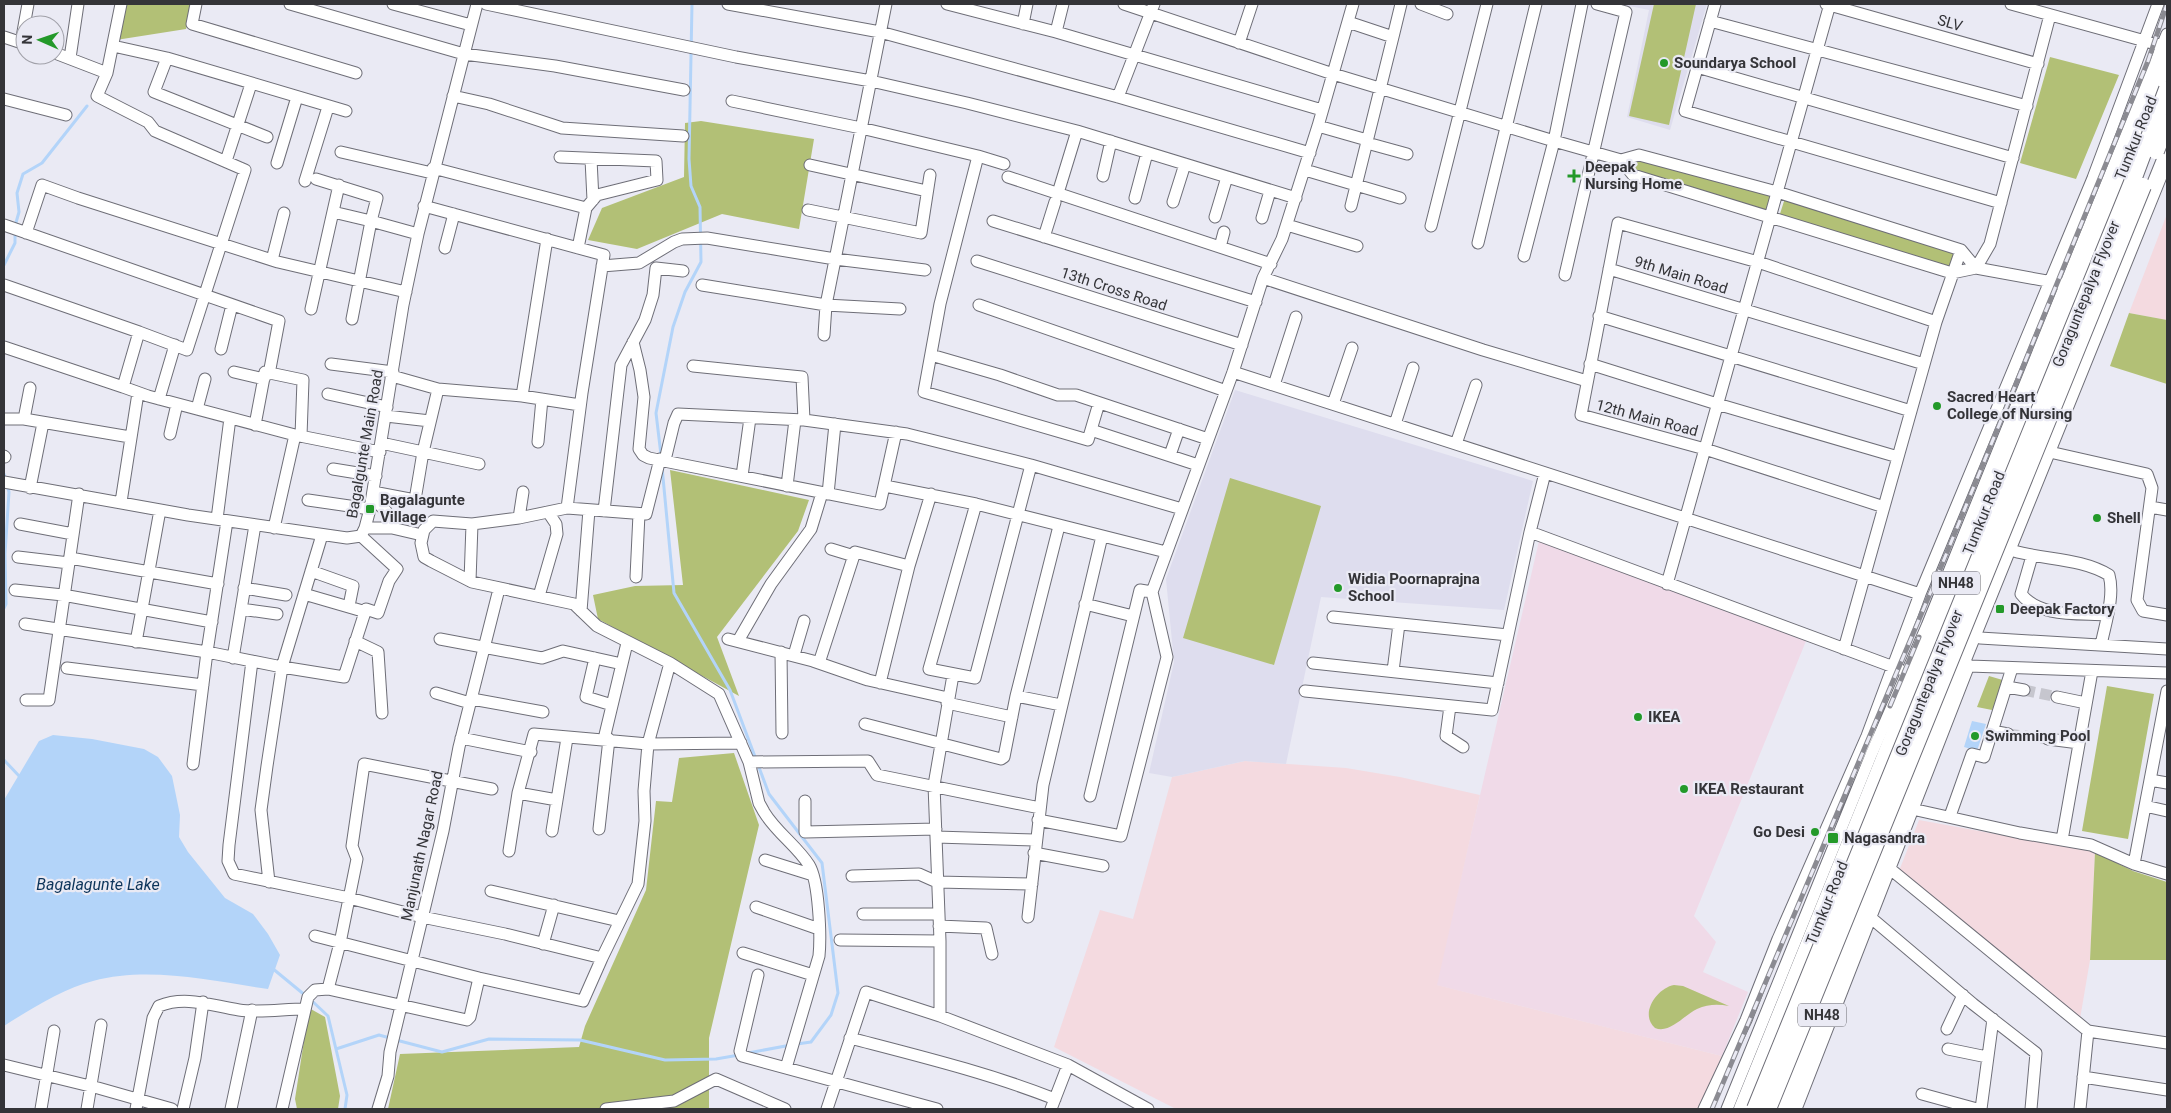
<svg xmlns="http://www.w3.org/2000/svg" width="2171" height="1113" viewBox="0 0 2171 1113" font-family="Roboto,sans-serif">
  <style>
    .commercial { fill: #f0dae8 }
    .industrial { fill: #f4dae0 }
    .built { fill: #deddee }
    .green { fill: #b2c076 }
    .water { fill: #b3d4f9 }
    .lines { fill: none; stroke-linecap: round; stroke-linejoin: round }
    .stream { stroke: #b3d4f9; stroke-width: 3 }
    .minor-tunnel { stroke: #c6c6ce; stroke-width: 11; stroke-dasharray: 11 5.5; stroke-linecap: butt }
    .minor-casing { stroke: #6e6e77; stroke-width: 13 }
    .highway-casing { stroke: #6e6e77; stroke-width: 18 }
    .minor { stroke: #fff; stroke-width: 11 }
    .highway { stroke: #fff; stroke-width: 16 }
    .rail-casing { stroke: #8b8b92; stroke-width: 5 }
    .rail { stroke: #eaeaf4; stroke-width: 3; stroke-dasharray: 9; stroke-linecap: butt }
    .highway-bridge-casing { stroke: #6e6e77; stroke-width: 18; stroke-linecap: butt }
    .highway-bridge { stroke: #fff; stroke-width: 16 }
    .poi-dot { fill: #239929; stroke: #eaeaf4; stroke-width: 2 }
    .labels { text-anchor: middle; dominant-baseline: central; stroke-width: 4.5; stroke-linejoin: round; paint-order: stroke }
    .shield { fill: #eaeaf4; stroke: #6b6b70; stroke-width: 1 }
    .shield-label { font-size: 14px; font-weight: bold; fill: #343438 }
    .street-label { font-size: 15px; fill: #343438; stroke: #eaeaf4 }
    .poi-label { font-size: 15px; font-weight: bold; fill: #343438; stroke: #eaeaf4; text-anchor: start }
    .water-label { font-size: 16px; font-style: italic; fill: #0c345a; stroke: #eaeaf4 }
  </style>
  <rect width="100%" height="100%" fill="#eaeaf4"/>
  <path class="commercial" d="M1539,541L1806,641L1694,916L1716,942L1703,972L1748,992L1722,1056L1436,985Z"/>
  <path class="industrial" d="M2167,214V320L2129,313Z
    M1245,761L1346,768L1400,777L1480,795L1437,985L1722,1056L1698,1109H1176L1054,1047L1100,910L1133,919L1172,777Z
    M1919,820L2095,852L2090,960L2080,1019L1899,871Z"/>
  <path class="built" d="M1619,4H1707L1670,130L1627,117L1649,10Z
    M1235,390L1533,481L1504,610L1321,597L1286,764L1245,761L1172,777L1149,773L1174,662L1166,579Z"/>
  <path class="green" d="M123,4H192L186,29L116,40Z
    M1654,4H1696L1669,125L1629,116Z
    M2050,57L2119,75L2076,179L2020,163Z
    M701,121L814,139L799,229L722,214L637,249L588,240L602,208L684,177L685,123Z
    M1643,158L1771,193L1766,213L1638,172L1629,162Z
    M1785,198L1956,251L1950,271L1779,217Z
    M2129,313L2167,320V384L2110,366Z
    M670,470L809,500L798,531L717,637L739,696L598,619L593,595L635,586L683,585Z
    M1230,478L1321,506L1274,665L1183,638Z
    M1989,676L2006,681L1992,710L1977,707Z
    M2107,686L2154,694L2128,839L2082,831Z
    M734,753L759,825L709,1038V1109H388L400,1054L579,1047L585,1026L646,890L656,801L672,802L679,758Z
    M2095,852L2133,871L2167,882V960H2090Z
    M1674,985L1683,986L1729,1006C1718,1004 1708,1004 1697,1009C1684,1015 1670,1034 1655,1028C1639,1014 1657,988 1674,985Z
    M309,1008L325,1017L340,1096L338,1109H297L295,1099Z"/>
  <path class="water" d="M1972,721L1986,724L1977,751L1964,747Z
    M53,735L92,739L144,749L158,757L172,776L180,815L179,837L188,852L225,898L253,914L268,934L280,955L268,989C211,981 150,966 93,981C64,988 29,1010 4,1026V800L39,741Z"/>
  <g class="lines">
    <path class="stream" d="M15,226L19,212L17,193L23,174L42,163L87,106
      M4,265L15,243V232
      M661,455L656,413L673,327L685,292L701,262L700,207L691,186L689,159L692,4
      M662,467L674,593L730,690L769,794L822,863L838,993L831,1015L811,1042L797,1044
      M4,474L9,492L5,554L6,604L4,608
      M4,760L20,777
      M272,968L306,996
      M311,1000L328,1016L347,1095L345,1109
      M396,1040L442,1052L489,1039L580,1040L665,1060L716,1059L739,1055
      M336,1049L379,1035L390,1038
      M748,1053L791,1045"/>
    <path class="minor-tunnel" d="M2024,690L2057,697
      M2008,734L2048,739"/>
    <g class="minor-casing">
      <path id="minor" d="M121,4L107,73L97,96L148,122L155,131L245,170L187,350L139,332
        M196,4L192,24L356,73
        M290,4L464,54L555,66L684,90
        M393,4L471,25
        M486,4L736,57L871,81L967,103L1077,131L1296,198
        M728,4L880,32L1118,97L1310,153
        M947,4L1056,32L1322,110
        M1124,4L1333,74L1554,141L1621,160L1639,155L1777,192L1961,250L1976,268
        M1421,4L1447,14
        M1715,4L1685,111L2001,203
        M1826,4L2038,64
        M2011,4L2163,46
        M1710,21L2027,106
        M1348,22L1393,37L1351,206
        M1023,24L1027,4
        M1056,32L1063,4
        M4,37L25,44
        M1393,37L1401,4
        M21,43L28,4
        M1239,43L1252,4
        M113,46L167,58L346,111
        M55,53L107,73
        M70,58L78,4
        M167,58L154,92L267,137
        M1697,67L2013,158
        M453,96L489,104L562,128L683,136
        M1118,97L1154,4
        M4,99L66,115
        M732,101L861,128L978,156L940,304L924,392L1088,440L1091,430L1198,465
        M1318,126L1367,140
        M1367,143L1407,154
        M341,152L432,173
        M978,156L1004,164
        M560,157L656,161L657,180L597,195L586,208
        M591,159L593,200
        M1621,160L1633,175L1952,273L1976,268L2058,283
        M226,161L251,84
        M277,163L297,97
        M810,165L927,191
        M433,168L586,208L578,248
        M1305,170L1400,198
        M1103,176L1111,141
        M1008,177L1271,264
        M316,179L377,198L371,221L418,234
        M305,181L328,107
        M1058,193L1077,131
        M1135,198L1147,153
        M1173,202L1185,164
        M424,206L604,255L582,393L567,508L646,514L660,459
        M808,210L921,233L930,175
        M333,212L371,221L352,319
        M1215,217L1227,177
        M1262,218L1270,191
        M993,221L1256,302
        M4,225L279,321L269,374
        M1287,225L1357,246
        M1431,226L1487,4
        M26,233L42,185L78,198L278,262L406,292
        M1044,237L1055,202
        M1478,243L1536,4
        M1220,247L1224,232
        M445,248L454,214
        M1524,256L1554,141L1582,4
        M272,260L284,213
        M977,261L1242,345
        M602,266L639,263L674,242L682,239L707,238L835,259L925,270
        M1976,268L1990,244L2050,15
        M1609,269L1924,364
        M1565,275L1626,12L1597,4
        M1263,278L1483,350L1587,381
        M4,285L139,332L123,387L4,347
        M702,285L826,305L900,309
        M979,305L1226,391
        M311,309L339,185
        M1599,316L1911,411
        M824,335L826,305L886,4
        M633,342L640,370L644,397L639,449L643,455L649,458L880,504L896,432
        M221,349L232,305
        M931,355L1000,375L1058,395H1076L1208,439
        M331,364L393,372
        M1590,364L1717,404L1898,457
        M693,366L802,377L804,420
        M234,372L264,379
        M1233,372L1920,594
        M392,376L438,389L522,396L580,405
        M1274,385L1296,317
        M123,387L148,396L295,435L380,452
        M328,394L387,407
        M522,396L547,239
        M159,399L175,345
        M1333,404L1352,348
        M197,409L205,379
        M386,416L430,421
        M4,419H24L130,437
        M24,419L30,388
        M1395,424L1413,368
        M255,425L265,372L303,380L301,436
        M1091,430L1099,403
        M170,434L177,404
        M538,442L542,399
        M381,443L479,464
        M1456,444L1476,385
        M2054,453L2147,474L2152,488L2137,600L2143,611L2167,615
        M1170,455L1179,429
        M4,456L5,457
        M665,460L674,423L678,414L804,420L907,434L1031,465L1182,509
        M333,469L376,476
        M1545,473L1530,532L1899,669
        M742,476L750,418
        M4,482L188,515L347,538L361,536L365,528L370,509L403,305L418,234L477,4
        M787,486L795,420
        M885,486L976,504L1166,552
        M30,488L43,423
        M373,492L415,500L423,452L438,389
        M828,494L835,424
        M372,498L386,511L392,528
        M308,500L370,509
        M121,502L138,393
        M976,504L929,669L975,678L1031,465
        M1884,507L1705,449L1581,415L1618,223L1758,262L1936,322
        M2150,507L2167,510
        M567,508L519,518L472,524L433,521L424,530L421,543L424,557L431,561L472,582L574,604L597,626L670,663L719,694L749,762L759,803L764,812C776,832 797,846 809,865C819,881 821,936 819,956L786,1068
        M604,511L621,365L645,320L653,295L656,268L683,271
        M519,518L523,492
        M217,519L230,418
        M20,524L73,534
        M274,528L295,435
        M365,528H392L422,535
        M831,549L854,556
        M2014,551C2045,560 2081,558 2109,575C2115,596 2105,624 2101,645
        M2032,556L2021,594C2040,618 2078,613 2107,615
        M18,557L69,563
        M70,558L218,584
        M311,571L353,586L349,606
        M636,577L639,514
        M470,581L472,524
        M1667,584L1830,4
        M244,588L286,595
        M15,590L63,595L212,622
        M304,594L366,612
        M539,596L557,534L556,524L548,512
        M1085,604L1133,616
        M241,609L277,614
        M581,611L589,510
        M1333,617L1508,635
        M25,624L207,652L282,667L344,677L366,609L378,613L389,581L397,569L361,536
        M1980,638L2167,649
        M440,639L542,658L563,651L622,664
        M728,639L813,661L868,680L948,698
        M355,641L378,652L382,713
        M738,641L771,584L811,529L822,493
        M136,642L160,510
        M1844,649L1936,322L1961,250
        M781,652L782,733
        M794,655L804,621
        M233,658L255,525
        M595,658L586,697L612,705
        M252,661L229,845L228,861L234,874L349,898L422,917L505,934L602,958
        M819,663L855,552L909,566
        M1313,663L1498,683
        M1969,666L2167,673
        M67,668L203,685
        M1393,671L1399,624
        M880,683L909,566L931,494
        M2007,687L2024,690
        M1305,691L1492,710L1530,532
        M436,693L470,703
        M1016,696L1061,705
        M2057,697L2086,703
        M472,699L543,712
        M26,700H49L79,494
        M947,703L1012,717
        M1450,706L1446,736L1463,747
        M865,724L1001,759L1004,757L1016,696L1059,526
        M1992,731L2008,734
        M461,738L531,752
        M604,739L627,643
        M2048,739L2079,743
        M749,762L868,761L877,775L1040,808
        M193,764L207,652L227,521
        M2150,780L2167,783
        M518,793L557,800
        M1090,796L1140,590L1152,592L1233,372L1263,278L1282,239L1318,126L1353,4
        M805,801V832L936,829
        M2145,806L2167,811
        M1912,809L2020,833L2091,845L2134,864L2167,874
        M1950,816L1972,754L1984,757L2012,668
        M1038,820L1121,836L1167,657L1152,592
        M599,829L609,739
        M552,831L567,738
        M936,837L1035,840
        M2062,840L2092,671
        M509,851L518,793L534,734L648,744L741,743
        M1034,853L1103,866
        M765,860L813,875
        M2134,864L2167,691
        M1889,868L2088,1031
        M852,876L919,874L937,882L1032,884
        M269,882L261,810L267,766L282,667L322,535
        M491,891L619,921
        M756,907L819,929
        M863,914H938
        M1028,917L1043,785L1102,536
        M1870,917L1973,1004L2036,1053L2031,1109
        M939,926L986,928L992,954
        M315,936L479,978L583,1001L602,958L638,884L645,821L644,791L648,744L670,663
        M840,940L940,941
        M543,944L554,905
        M743,953L813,975
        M758,975L740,1051L742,1056L937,1109
        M328,989L340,943L357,859L352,846L364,764L492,789
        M940,1016V941L934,785L953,675
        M1947,1029L1963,995
        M850,1038C919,1056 989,1073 1055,1099
        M1948,1049L1987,1057
        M4,1065L98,1088L172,1109
        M2083,1077L2167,1090
        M1922,1094L1977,1109
        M41,1109L54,1031
        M87,1109L101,1025
        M136,1109L153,1018L159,1006C186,995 212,1006 239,1010C260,1013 284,1009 305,1009
        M183,1109L195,1058L203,1002
        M231,1109L252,1010
        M282,1109L308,997L315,990L328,989L467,1020L470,1017L479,978
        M378,1109L388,1076L390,1052L443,831L459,747L499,589
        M606,1109L674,1101L716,1079L785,1109
        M827,1109L866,992L940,1016L1068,1065L1148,1109
        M1051,1109L1068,1065
        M1704,1109L1746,1020L1778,939L1867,736L1920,594L2093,178L2158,4
        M1727,1109L1871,755L1927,626L2167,34
        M1796,1109L1969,665
        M1981,1109L1993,1019
        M2080,1109L2088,1031L2167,1043"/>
    </g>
    <g class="highway-casing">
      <path id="highway" d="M1742,1109L2144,118L2167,55
        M1785,1109L1923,758L2167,155"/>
    </g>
    <use href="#minor" class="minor"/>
    <use href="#highway" class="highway"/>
    <g class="rail-casing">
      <path id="rail" d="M1890,706L1919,637
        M1712,1109L1934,584L2148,61L2167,4"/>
    </g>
    <use href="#rail" class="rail"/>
    <g class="highway-bridge-casing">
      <path id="highway-bridge" d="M2156,151L2167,123
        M1755,1109L2133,180L2167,89
        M1768,1109L2143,186"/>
    </g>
    <use href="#highway-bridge" class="highway-bridge"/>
  </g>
  <g class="poi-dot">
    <circle cx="1664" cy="63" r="5"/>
    <path d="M1571.5 168.5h5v5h5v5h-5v5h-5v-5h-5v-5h5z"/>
    <circle cx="1937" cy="406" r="5"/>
    <rect x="365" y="504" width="10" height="10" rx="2.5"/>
    <circle cx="2097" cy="518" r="5"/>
    <circle cx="1338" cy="588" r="5"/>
    <rect x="1995" y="604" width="10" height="10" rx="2.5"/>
    <circle cx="1638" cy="717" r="5"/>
    <circle cx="1975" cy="736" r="5"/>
    <circle cx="1684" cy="789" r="5"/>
    <circle cx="1815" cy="832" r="5"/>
    <rect x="1827" y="832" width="12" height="12" rx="2.5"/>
  </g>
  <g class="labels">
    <g class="shield">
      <rect x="1932" y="571.5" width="48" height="23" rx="4"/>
      <rect x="1798" y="1003.5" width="48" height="23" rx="4"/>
    </g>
    <g class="shield-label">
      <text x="1956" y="583">NH48</text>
      <text x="1822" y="1015">NH48</text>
    </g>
    <g class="street-label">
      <text transform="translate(1950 23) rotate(16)">SLV</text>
      <text transform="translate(2136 138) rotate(-68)">Tumkur Road</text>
      <text transform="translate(1681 275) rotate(17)">9th Main Road</text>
      <text transform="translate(1114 289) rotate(18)">13th Cross Road</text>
      <text transform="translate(2086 294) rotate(-68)">Goraguntepalya Flyover</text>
      <text transform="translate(1647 418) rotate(15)">12th Main Road</text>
      <text transform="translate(365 444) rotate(-80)">Bagalgunte Main Road</text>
      <text transform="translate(1984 513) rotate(-68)">Tumkur Road</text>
      <text transform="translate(1929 683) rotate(-68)">Goraguntepalya Flyover</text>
      <text transform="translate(422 846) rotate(-78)">Manjunath Nagar Road</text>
      <text transform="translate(1827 903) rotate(-68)">Tumkur Road</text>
    </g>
    <g class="poi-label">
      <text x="1674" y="63">Soundarya School</text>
      <text x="1585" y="167">Deepak<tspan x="1585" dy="17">Nursing Home</tspan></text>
      <text x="1947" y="397">Sacred Heart<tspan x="1947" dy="17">College of Nursing</tspan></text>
      <text x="380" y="500">Bagalagunte<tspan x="380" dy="17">Village</tspan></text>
      <text x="2107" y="518">Shell</text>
      <text x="1348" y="579">Widia Poornaprajna<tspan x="1348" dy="17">School</tspan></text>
      <text x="2010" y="609">Deepak Factory</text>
      <text x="1648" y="717">IKEA</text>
      <text x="1985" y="736">Swimming Pool</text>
      <text x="1694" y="789">IKEA Restaurant</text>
      <text x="1805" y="832" text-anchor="end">Go Desi</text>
      <text x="1844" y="838">Nagasandra</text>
    </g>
    <g class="water-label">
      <text x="98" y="884">Bagalagunte Lake</text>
    </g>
  </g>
  <rect width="2171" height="1113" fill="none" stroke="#343438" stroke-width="10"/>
  <g transform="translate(40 40) rotate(272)"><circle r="24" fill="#eaeaf4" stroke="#a1a1a9"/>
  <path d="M0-4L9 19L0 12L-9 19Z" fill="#239929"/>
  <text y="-8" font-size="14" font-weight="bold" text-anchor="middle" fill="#343438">N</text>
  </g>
</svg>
